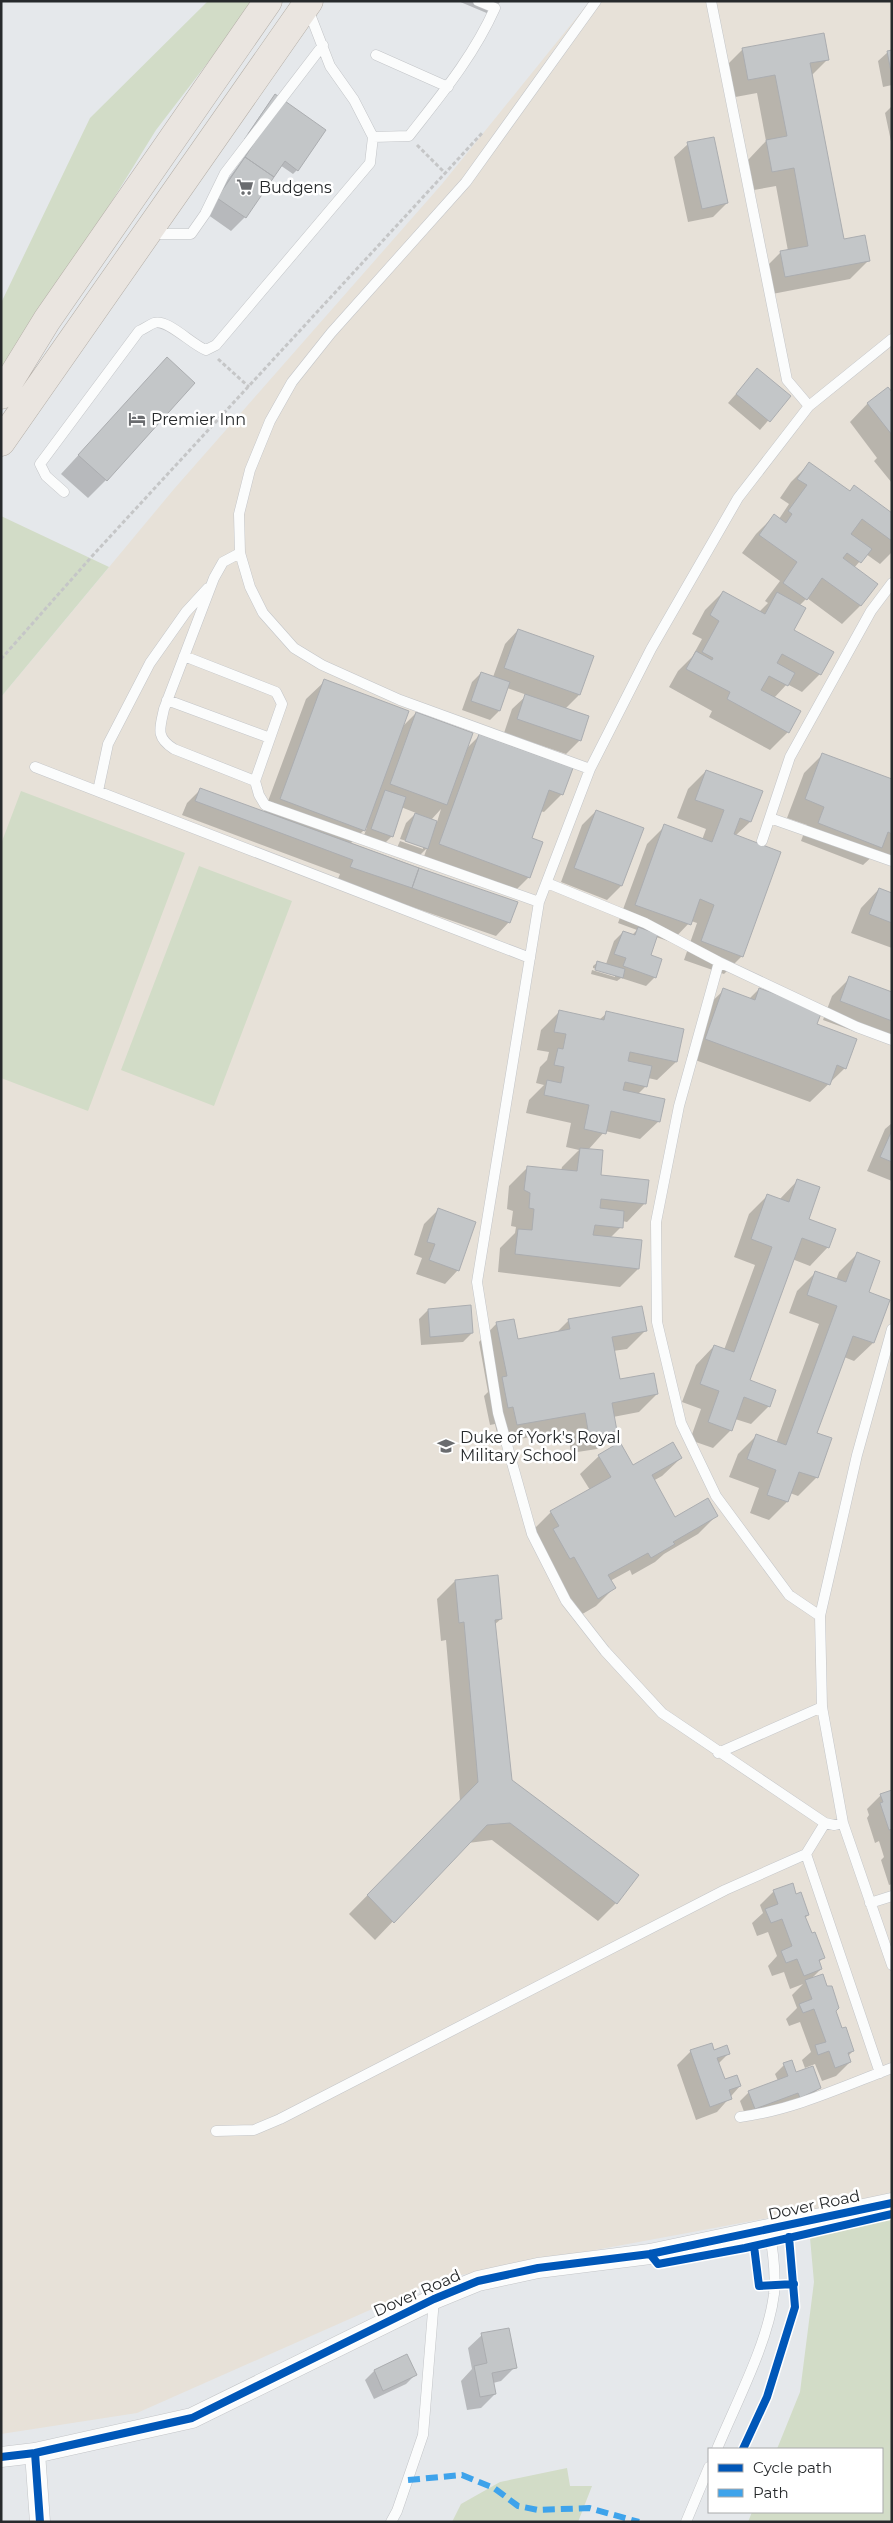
<svg xmlns="http://www.w3.org/2000/svg" width="893" height="2523" viewBox="0 0 893 2523" font-family="Montserrat,sans-serif">
  <style>
    .education { fill: #e7e1d8 }
    .green { fill: #d2dcc7 }
    .shadow { fill: #0003; fill-rule: evenodd }
    .building { fill: #c3c6c8; stroke: #abadb0 }
    .lines { fill: none; stroke-linecap: round; stroke-linejoin: round }
    .service-casing { stroke: #c3c5c8; stroke-width: 11 }
    .minor-casing { stroke: #c3c5c8; stroke-width: 21 }
    .trunk-casing { stroke: #b4aea7; stroke-width: 29 }
    .path { stroke: #c5c6c7; stroke-width: 3; stroke-dasharray: 4 2.5; stroke-linecap: butt }
    .service { stroke: #fbfcfc; stroke-width: 10 }
    .minor { stroke: #fbfcfc; stroke-width: 20 }
    .trunk { stroke: #eae5e0; stroke-width: 28 }
    .quiet { stroke: #3ea3eb; stroke-width: 6; stroke-dasharray: 12 6; stroke-linecap: butt }
    .cycleway-casing { stroke: #fff; stroke-width: 11 }
    .cycleway { stroke: #0057b8; stroke-width: 8 }
    .labels { text-anchor: middle; dominant-baseline: central; stroke-width: 5; stroke-linejoin: round; paint-order: stroke }
    .poi-label { font-size: 16px; fill: #272a2c; stroke: #fff; text-anchor: start }
    .street-label { font-size: 16px; fill: #272a2c; stroke: #fff }
  </style>
  <rect width="100%" height="100%" fill="#e5e8eb"/>
  <path class="education" d="M590,1H892V2195L440,2279L137,2413L1,2434V697L174,489L442,184Z"/>
  <path class="green" d="M208,1H255L156,130L1,380V303L90,118Z
    M1,516L109,567L1,697Z
    M21,791L185,853L88,1111L1,1078V844Z
    M199,866L292,901L214,1106L121,1070Z
    M892,2214V2522H748L752,2512H882V2449H777L800,2392L814,2282L809,2227Z
    M567,2468L570,2486H592L578,2522H452L461,2504L500,2482Z"/>
  <path class="shadow" d="M458,1H501L489,14Z
    M742,50L828,59L811,76L843,241L869,260L850,279L767,295L762,271L780,253L788,251L776,186L754,190L748,160L766,141L757,93L730,98L724,68Z
    M892,51V85L883,87L878,61L888,52Z
    M271,100L297,170L293,174L280,165L245,217L231,231L204,212L253,145L244,139Z
    M892,106V146L885,113Z
    M688,144L727,203L713,217L688,222L674,157Z
    M167,359L106,480L88,498L61,474Z
    M757,370L789,396L760,430L728,403Z
    M892,394V483L874,461L877,458L850,422L868,403Z
    M809,464L849,492L854,487L892,514V552L880,564L866,554L854,568L876,584L860,606L842,624L807,598L799,606L792,631L820,674L802,692L787,684L774,698L788,732L770,750L709,717L712,711L669,687L678,671L692,657L702,639L692,634L705,610L723,592L759,612L768,603L765,601L780,581L742,553L756,534L774,516L779,519L789,504L780,498L791,482Z
    M518,630L592,657L579,695L565,709L580,740L566,754L504,733L512,709L527,695L507,688L499,711L490,720L462,710L472,682L481,673L493,677L505,644Z
    M325,681L402,727L416,713L466,749L480,735L562,794L544,812L540,811L530,839L529,877L511,895L422,862L427,848L417,858L396,850L400,841L423,849V846L400,839L406,823L416,813L401,807L392,836L383,845L363,838L367,827L351,843L516,903L509,922L496,936L337,881L340,874L182,815L187,803L201,789L264,812L306,699ZM441,809L437,822L431,820Z
    M822,755L892,781V859L876,853L863,865L801,841L807,825L787,818L804,773Z
    M706,771L761,791L750,822L735,836L742,956L724,974L684,960L697,923L691,921L671,942L656,937L649,956L655,977L646,986L621,978L617,981L591,974L592,970L615,977V974L593,968V966L598,962L606,964L614,941L623,932L632,935L637,930L618,923L647,844L665,826L702,840L706,829L677,818L688,789Z
    M596,811L642,829L621,886L607,900L561,882L582,825Z
    M879,889L892,894V948L851,933L861,908Z
    M850,978L892,994V1045L823,1020L832,996Z
    M759,989L815,1025L845,1068L810,1102L687,1057L705,1008L724,990L749,999Z
    M560,1011L599,1020L607,1013L683,1030L676,1062L657,1080L648,1078L646,1086L638,1094L659,1121L640,1139L605,1131L588,1150L600,1177L645,1203L627,1222L622,1221L621,1227L610,1238L638,1269L620,1287L498,1272L500,1248L515,1233L516,1227L511,1226L513,1211L507,1209L509,1186L527,1168L561,1171L562,1167L579,1150L566,1147L571,1123L526,1113L529,1100L544,1085L536,1083L540,1067L547,1060L549,1052L537,1050L541,1030Z
    M892,1123V1181L867,1171L885,1129Z
    M798,1180L807,1220L828,1247L810,1266L792,1259L748,1381L769,1406L751,1424L735,1419L731,1430L713,1448L690,1440L701,1409L682,1402L696,1365L714,1346L724,1350L755,1265L734,1257L749,1214L768,1195L779,1200Z
    M438,1210L458,1270L445,1284L416,1274L422,1258L414,1255L424,1224Z
    M857,1254L867,1293L888,1301L873,1343L854,1361L844,1357L816,1434L831,1439L816,1478L798,1496L790,1493L787,1502L769,1520L750,1513L759,1488L729,1477L738,1454L756,1436L776,1443L819,1324L789,1313L797,1291L816,1272L836,1280L839,1272Z
    M428,1310L472,1333L463,1342L421,1345L419,1319Z
    M569,1320L646,1330L627,1349L613,1351L619,1381L657,1394L639,1412L613,1417L616,1430L597,1449L571,1453L567,1430L499,1443L495,1424L490,1425L484,1396L488,1392L479,1342L497,1323L517,1340L556,1333Z
    M599,1456L632,1467L681,1458L662,1476L653,1481L674,1518L716,1516L698,1534L664,1554L655,1562L632,1575L630,1570L610,1581L614,1588L596,1606L579,1616L533,1530L551,1512L590,1490L580,1474Z
    M455,1581L501,1619L494,1625L511,1781L616,1903L598,1921L492,1840L468,1843L375,1940L349,1914L460,1801L446,1640L441,1641L437,1599Z
    M892,1791V1884L889,1885L881,1860L884,1857L879,1841L875,1843L867,1818L869,1815L867,1809L881,1795Z
    M774,1891L796,1896L808,1915L805,1918L823,1958L818,1963L821,1969L810,1980L834,2011L853,2051L848,2056L850,2062L836,2076L822,2081L815,2064L805,2068L802,2060L811,2052L800,2022L789,2026L786,2019L797,2008L792,1995L803,1984L790,1989L784,1972L772,1976L768,1966L777,1956L768,1932L757,1936L752,1923L763,1913L760,1905Z
    M691,2051L729,2053L718,2064L724,2081L740,2086L717,2112L696,2120L677,2065Z
    M784,2065L820,2087L811,2096L746,2117L740,2101L749,2092L778,2081L775,2074Z
    M482,2335L515,2367L501,2381L493,2383L495,2394L481,2408L467,2410L461,2381L472,2369L468,2348Z
    M406,2356L415,2375L406,2384L374,2399L365,2380L374,2371Z"/>
  <path class="building" d="M824,33L829,60L810,63L844,239L865,235L870,261L785,277L780,251L808,246L794,168L772,172L766,140L787,136L775,75L748,80L742,48Z
    M892,50V77L887,51Z
    M275,94L326,130L298,171L285,161L274,177L245,157L256,140L248,134Z
    M714,137L728,203L702,209L687,142Z
    M245,157L274,177L246,218L217,198Z
    M167,357L195,383L107,481L78,455Z
    M757,368L791,396L770,422L736,394Z
    M888,387L892,392V435L867,403Z
    M809,462L850,491L854,485L892,513V541L862,519L851,534L872,549L861,563L847,553L843,558L878,584L861,606L822,578L807,600L783,583L797,562L759,535L774,514L786,523L792,514L788,511L807,485L797,479Z
    M723,591L765,614L777,592L806,608L794,630L834,652L821,675L782,654L777,663L795,673L788,686L769,676L761,690L801,711L789,733L727,699L730,692L686,669L696,651L712,660L713,658L702,652L719,621L710,615Z
    M518,629L594,656L580,695L504,668Z
    M481,672L510,682L500,711L471,701Z
    M324,679L409,711L365,831L280,799Z
    M525,694L589,716L581,741L517,719Z
    M416,712L473,733L447,805L390,784Z
    M479,734L573,768L563,795L549,790L532,838L543,842L530,878L439,844Z
    M822,753L892,779V834L888,832L882,848L818,823L824,807L805,799Z
    M706,770L763,791L751,822L740,818L734,834L781,852L743,957L701,941L714,905L700,899L691,925L635,905L664,824L712,842L724,810L695,800Z
    M200,788L419,868L412,888L350,867L353,860L195,801Z
    M385,790L406,797L393,837L371,829Z
    M596,810L644,828L622,886L574,868Z
    M415,813L437,821L428,849L405,841Z
    M419,868L518,902L510,923L412,888Z
    M879,888L892,893V923L869,914Z
    M638,927L658,934L651,955L662,959L656,978L623,966L626,958L614,954L623,931L635,935Z
    M597,961L625,969L623,978L595,970Z
    M849,976L892,992V1021L840,1001Z
    M723,988L755,1000L759,988L822,1011L817,1024L857,1039L846,1069L837,1065L830,1085L705,1039Z
    M559,1010L604,1020L606,1011L684,1029L677,1062L630,1052L628,1061L652,1066L647,1087L625,1082L623,1090L665,1099L660,1122L611,1111L606,1134L584,1129L589,1105L544,1095L547,1080L561,1083L564,1067L554,1065L558,1048L563,1049L566,1034L554,1032Z
    M892,1130V1162L880,1157Z
    M580,1148L603,1150L601,1175L649,1180L646,1204L601,1199L600,1208L624,1211L623,1228L595,1225L593,1235L642,1240L639,1269L515,1254L518,1229L532,1230L534,1209L529,1208L530,1193L524,1190L527,1166L577,1171Z
    M797,1179L820,1187L809,1219L836,1229L829,1248L802,1238L750,1380L776,1390L770,1407L744,1397L732,1431L708,1422L719,1391L700,1384L714,1345L734,1352L772,1247L751,1239L767,1194L789,1202Z
    M438,1208L476,1222L459,1271L429,1260L435,1244L427,1242Z
    M857,1252L880,1261L869,1292L890,1300L874,1343L853,1336L817,1433L832,1438L818,1478L799,1472L788,1502L767,1495L776,1470L747,1459L756,1434L786,1445L837,1306L807,1295L815,1271L846,1282Z
    M471,1305L473,1333L430,1337L428,1309Z
    M642,1306L647,1331L612,1337L620,1379L654,1373L658,1394L612,1403L617,1431L589,1436L585,1413L517,1425L513,1407L508,1408L502,1377L507,1376L496,1322L514,1319L518,1339L570,1329L568,1319Z
    M620,1442L633,1465L673,1442L682,1458L652,1475L675,1517L708,1498L718,1516L673,1542L675,1544L651,1558L648,1553L608,1575L616,1588L598,1599L574,1557L570,1559L553,1529L559,1526L550,1511L611,1477L598,1455Z
    M498,1575L502,1619L495,1620L512,1780L639,1875L617,1904L510,1823L487,1825L394,1923L367,1895L478,1782L464,1622L459,1623L455,1580Z
    M892,1790V1829L889,1830L880,1803L883,1802L880,1794Z
    M793,1883L796,1894L801,1892L809,1915L805,1916L812,1933L815,1932L825,1958L819,1960L822,1969L804,1976L797,1959L786,1963L781,1951L792,1946L782,1919L771,1923L765,1909L778,1904L773,1890Z
    M823,1974L827,1986H832L839,2008L836,2011L842,2028L846,2027L854,2051L848,2053L851,2062L835,2068L829,2051L818,2055L815,2045L826,2042L814,2009L803,2013L799,2004L812,1999L805,1980Z
    M712,2043L714,2050L727,2045L730,2054L717,2058L725,2079L737,2075L741,2086L729,2090L732,2099L710,2107L690,2050Z
    M792,2060L796,2072L813,2066L821,2088L800,2098L798,2093L755,2109L748,2091L788,2076L783,2063Z
    M509,2328L517,2368L492,2373L496,2394L480,2397L474,2366L487,2363L481,2333Z
    M407,2354L417,2375L383,2391L374,2370Z"/>
  <g class="lines">
    <g class="service-casing">
      <path id="service" d="M711,1L787,380L809,406
        M376,55L448,87
        M373,137L409,136C441,95 473,57 495,8L478,1
        M150,234H191L205,214L225,173L323,45
        M64,492L46,476L40,464L139,331C144,329 149,325 154,323C167,318 192,345 206,350L216,345L370,163L373,137L354,100L330,66L308,9
        M240,553L223,562L214,578L164,709C160,728 155,737 174,749L255,781L259,795L265,805L539,902
        M184,656L276,692L282,704L255,781
        M167,700L270,738
        M35,767L530,958
        M590,769L400,700L322,665L294,648L263,613L250,587L240,553L239,514L250,470L270,421L292,382L331,333L466,182L596,1
        M98,791L108,744L150,663L186,612L208,588
        M770,818L892,861
        M762,841L790,757L871,611L892,583
        M547,883L645,923L719,962L857,1027L892,1040
        M719,962L679,1106L656,1222L657,1322L681,1423L716,1496L789,1595L820,1616
        M892,1329L857,1455L820,1616L822,1707L843,1823L892,1965
        M718,1753L822,1707
        M825,1823L806,1854L880,2073
        M843,1823L834,1825L825,1823L662,1713L605,1651L566,1601L532,1534L498,1413L477,1282L539,902L590,769L651,649L738,498L809,406L892,339
        M870,1903L892,1896
        M740,2117C793,2110 842,2087 892,2068
        M216,2131L254,2130L280,2119L725,1890L806,1854
        M717,2449C736,2403 768,2343 774,2294C776,2272 773,2250 769,2229
        M391,2522L397,2511L423,2435L434,2299
        M686,2522L709,2467"/>
    </g>
    <g class="minor-casing">
      <path id="minor" d="M35,2453L40,2522
        M1,2457L35,2453L192,2418L434,2299L478,2281L538,2268L650,2254L892,2203"/>
    </g>
    <g class="trunk-casing">
      <path id="trunk" d="M1,395L47,320L268,1
        M1,442L309,1"/>
    </g>
    <path class="path" d="M417,145L445,173
      M218,359L249,387
      M1,659L94,554L483,132"/>
    <use href="#service" class="service"/>
    <use href="#minor" class="minor"/>
    <use href="#trunk" class="trunk"/>
    <path class="quiet" d="M408,2480L462,2475L494,2488L518,2506L538,2510L589,2508L639,2522"/>
    <g class="cycleway-casing">
      <path id="cycleway" d="M754,2246L759,2286L794,2284
        M650,2254L658,2264L745,2248L892,2214
        M743,2449L767,2397L795,2307L789,2237
        M35,2453L40,2522
        M1,2457L35,2453L192,2418L434,2299L478,2281L538,2268L650,2254L892,2203"/>
    </g>
    <use href="#cycleway" class="cycleway"/>
  </g>
  <defs>
    <g id="supermarket-bare" transform="scale(1.35)"><path d="M-6-5.5h2.5l.6 2H6L4.5 2H-2.5L-4.4-4H-6ZM-1.5 3.2a1.3 1.3 0 1 0 .1 0ZM3 3.2a1.3 1.3 0 1 0 .1 0Z" fill="#6a6c6f" stroke="#fff" stroke-width="2.5" paint-order="stroke"/></g>
    <g id="hotel-bare" transform="scale(1.35)"><path d="M-6-4.5h1.5V1H6V5H4.5V3h-9V5H-6ZM-4 0a1.8 1.8 0 1 1 3.6 0ZM.5 0V-2.5h3Q6-2.5 6 0Z" fill="#6a6c6f" stroke="#fff" stroke-width="2.5" paint-order="stroke"/></g>
    <g id="school-bare" transform="scale(1.35)"><path d="M0-5L7-2L0 1L-7-2ZM-4 1L0 2.5L4 1V4Q0 6-4 4Z" fill="#6a6c6f" stroke="#fff" stroke-width="2.5" paint-order="stroke"/></g>
  </defs>
  <g fill-rule="evenodd">
    <use href="#supermarket-bare" x="245" y="187"/>
    <use href="#hotel-bare" x="137" y="419"/>
    <use href="#school-bare" x="446" y="1446"/>
  </g>
  <g class="labels">
    <g class="poi-label">
      <text x="259" y="187">Budgens</text>
      <text x="151" y="419">Premier Inn</text>
      <text x="460" y="1437">Duke of York's Royal<tspan x="460" dy="18">Military School</tspan></text>
    </g>
    <g class="street-label">
      <text transform="translate(814 2205) rotate(-12)">Dover Road</text>
      <text transform="translate(417 2293) rotate(-24)">Dover Road</text>
    </g>
  </g>
  <rect width="893" height="2523" fill="none" stroke="#272a2c" stroke-width="5"/>
  <rect x="708" y="2448" width="175" height="65" fill="#ffffff" stroke="#a9aaab"/>
  <rect x="718" y="2464" width="25" height="8" fill="#0057b8" stroke="#a9aaab"/>
  <text x="753" y="2473" font-size="15" fill="#272a2c">Cycle path</text>
  <rect x="718" y="2489" width="25" height="8" fill="#3ea3eb" stroke="#a9aaab"/>
  <text x="753" y="2498" font-size="15" fill="#272a2c">Path</text>
</svg>
